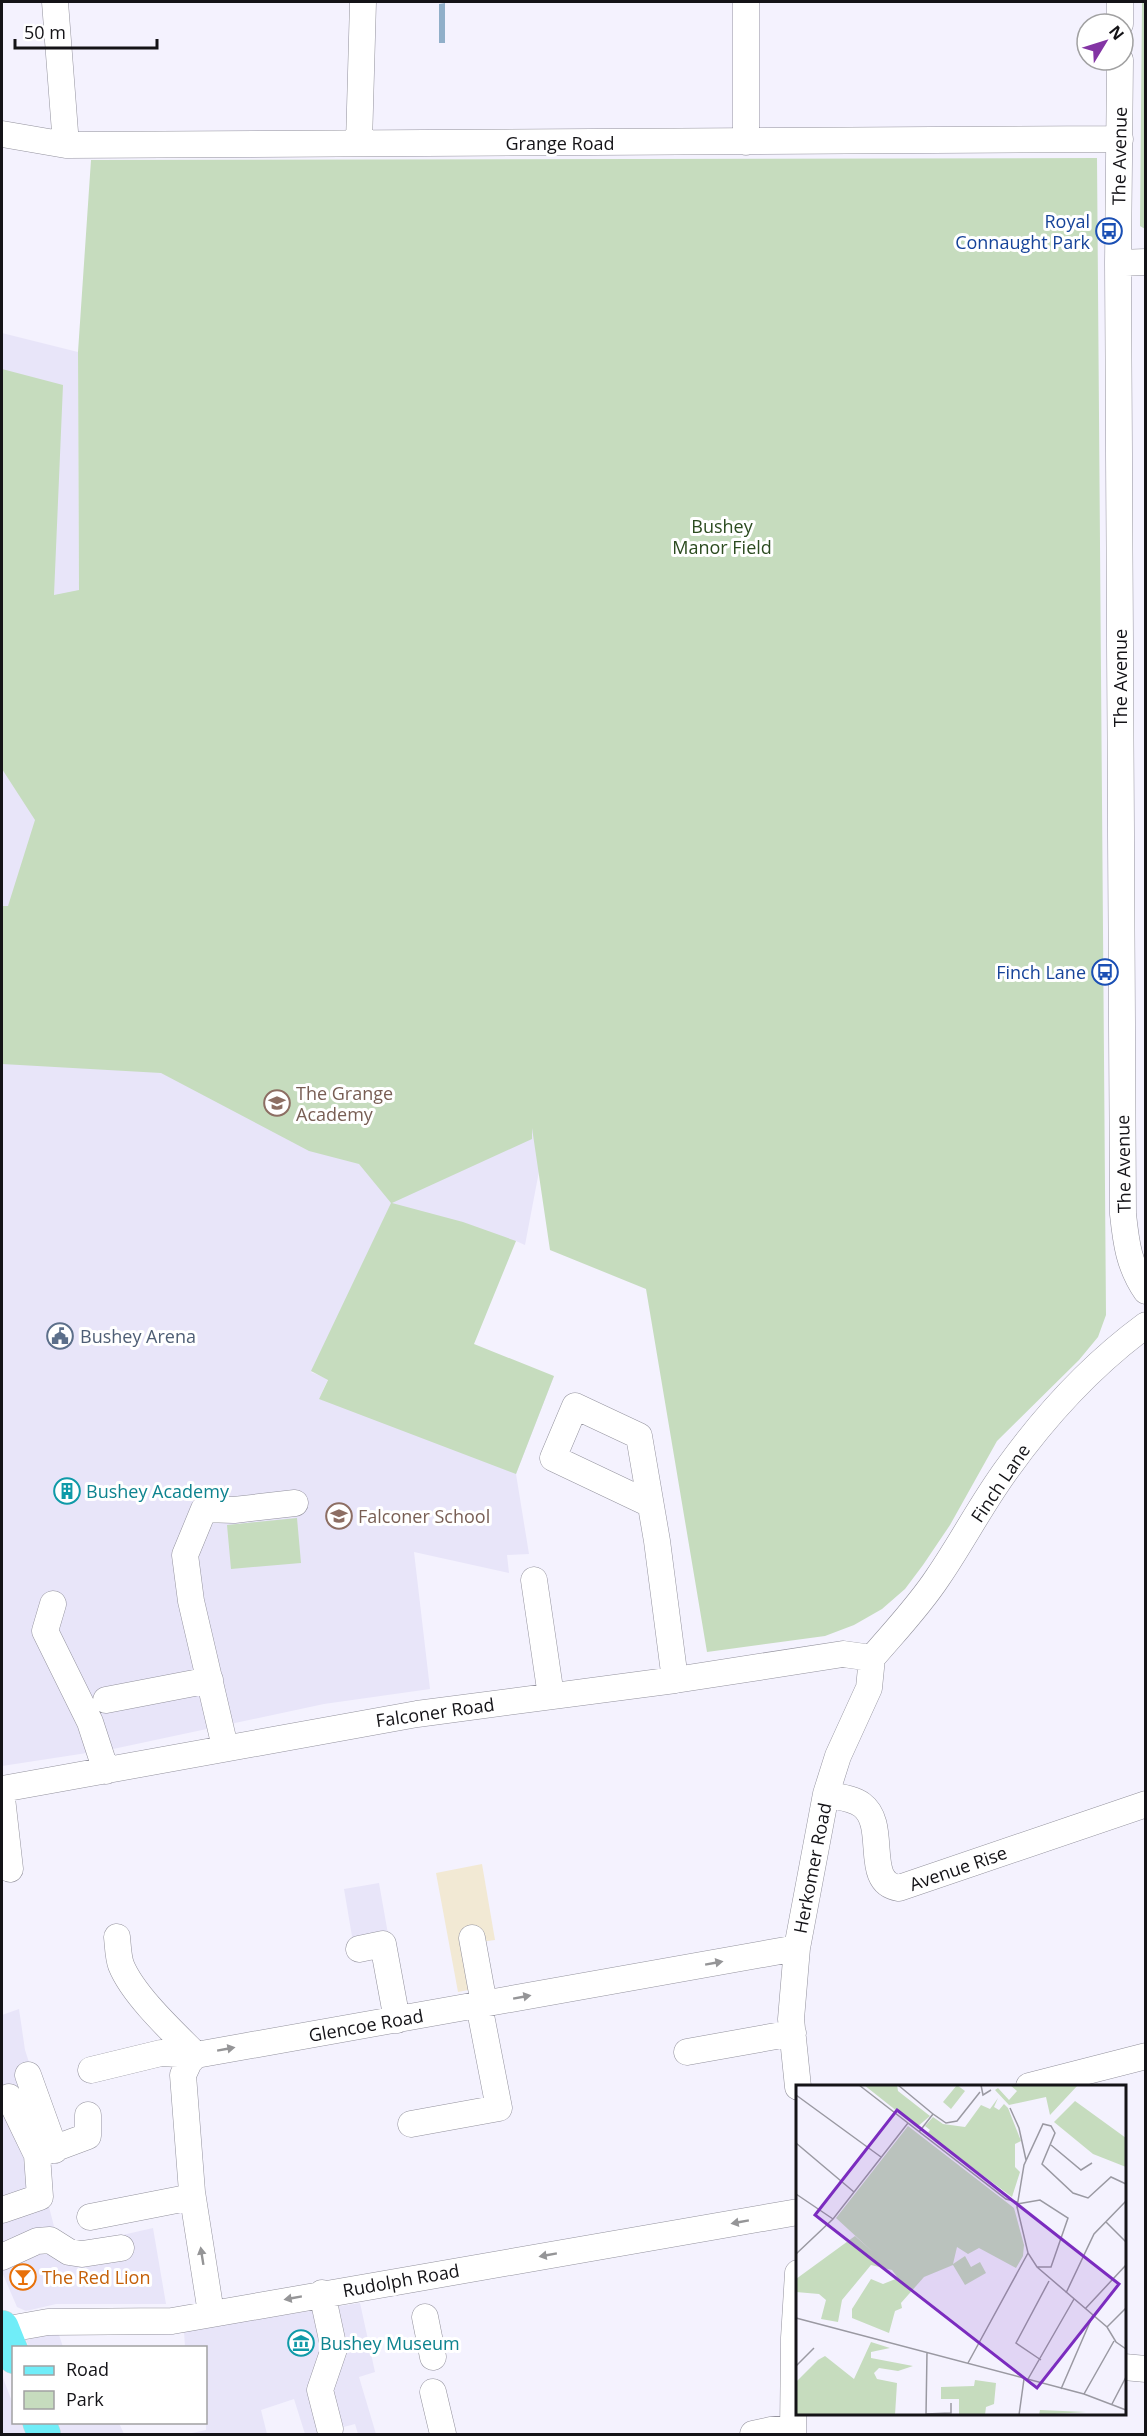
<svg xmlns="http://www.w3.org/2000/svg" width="1147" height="2436" viewBox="0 0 1147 2436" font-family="'Open Sans',sans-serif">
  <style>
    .built { fill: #e8e5f9 }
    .industrial { fill: #f2e9d4 }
    .green { fill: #c6dcbe }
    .water { fill: #90afc9 }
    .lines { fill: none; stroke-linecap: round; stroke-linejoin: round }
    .minor-casing { stroke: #93929d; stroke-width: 27 }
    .major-casing { stroke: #d5d5d5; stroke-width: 34 }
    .minor { stroke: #fff; stroke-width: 26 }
    .major { stroke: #70edf8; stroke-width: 33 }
    .oneway { fill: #959597 }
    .labels { text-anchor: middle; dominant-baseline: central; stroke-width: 6; stroke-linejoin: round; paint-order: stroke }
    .street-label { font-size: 18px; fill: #141317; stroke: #fff }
    .transit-label { font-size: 18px; fill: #164399; stroke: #fff; text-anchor: end }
    .park-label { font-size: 18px; fill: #2b4b1f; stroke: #fff }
    .education-label { font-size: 18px; fill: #785e54; stroke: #fff; text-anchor: start }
    .service-label { font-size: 18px; fill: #4e5e75; stroke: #fff; text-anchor: start }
    .culture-label { font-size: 18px; fill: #0d838f; stroke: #fff; text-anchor: start }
    .food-label { font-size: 18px; fill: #c56008; stroke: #fff; text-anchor: start }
    .inset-road { fill: none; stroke: #9a99a2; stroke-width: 1.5 }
    .view { fill: #7b2cbf; fill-opacity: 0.15; stroke: #7b2cbf; stroke-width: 3 }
    .inset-edge { fill: none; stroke: #141317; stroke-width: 3 }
  </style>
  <rect width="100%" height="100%" fill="#f4f2fe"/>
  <path class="built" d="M2,333L78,352L79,590L571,1003L525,1245L516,1241L311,1372L328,1379L319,1399L554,1376L516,1474L529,1554L507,1555L509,1573L414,1552L430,1689L324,1704L113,1749L2,1766Z
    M379,1883L400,2002L380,1956L356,1960L344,1889Z
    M19,2009L25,2050L55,2142L48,2161V2203L57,2238L70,2247L153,2228L166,2304H56L26,2311L17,2307L2,2272V2015Z
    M360,2303L375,2372L359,2377L376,2434H358L355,2424L317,2434H305L294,2399L261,2410L267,2434H187L206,2430V2348L185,2347L184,2331Z
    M46,2335H59L63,2347H29L26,2340Z
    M3,2378L13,2404L14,2422L21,2423L26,2434H2Z
    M55,2423H119L124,2434H59Z"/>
  <path class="industrial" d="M482,1864L495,1940L481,1942L489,1986L458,1992L436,1873Z"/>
  <path class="green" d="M1142,2H1146L1145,229L1140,226Z
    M1097,158L1106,1315L1098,1337L1079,1360L997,1441L950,1525L923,1565L905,1589L882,1609L854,1625L825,1636L707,1652L646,1289L550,1250L532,1128V1139L392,1203L463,1222L516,1241L474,1344L554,1376L516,1474L319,1399L328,1380L311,1371L391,1203L359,1164L309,1151L161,1073L2,1064V906H8L35,820L2,769V369L63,385L54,595L79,590L78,352L91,160Z
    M297,1518L301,1563L231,1569L227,1525Z"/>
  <path class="water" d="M445,3V43H439V4Z"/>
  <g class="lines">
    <g class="minor-casing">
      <path id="minor" d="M55,2L66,145
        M1120,24V2
        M1120,60L1118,263L1123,1214C1126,1243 1129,1266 1146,1291
        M2,134L66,145L1120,139
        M746,142V2
        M359,143L363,2
        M1118,263L1146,262
        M650,1504L553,1458L575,1406L639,1436L657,1541L675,1680
        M534,1580L551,1696
        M53,1604L45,1631L90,1722L106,1771
        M872,1658C895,1631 919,1606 938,1577C962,1542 982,1503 1007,1469C1045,1416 1093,1364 1146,1325
        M106,1700L210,1680
        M225,1747L191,1601L185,1555L204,1509L234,1510L295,1503
        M2,1789L417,1714L675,1680L843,1654L872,1658
        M826,1794C838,1797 852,1798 862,1805C889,1825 862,1883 899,1888L1146,1804
        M2,1798L10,1869
        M117,1937C118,1946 118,1956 121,1965C133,1995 173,2032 196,2055
        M472,1938L484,2004
        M359,1949L383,1944L397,2020
        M687,2052L793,2033
        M91,2070L161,2053L196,2055
        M28,2075L55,2150
        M1029,2086L1146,2056
        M798,2087L791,2019L797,1948L826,1794L838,1756L869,1688L872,1658
        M9,2097L37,2155
        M411,2124L499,2108L479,2005
        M2,2210L40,2197L37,2155L88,2136V2115
        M90,2217L192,2197
        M2,2257L37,2241L50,2240L69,2252L82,2254L121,2248
        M322,2293L334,2349L320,2390L330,2429
        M211,2313L192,2192L183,2075L189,2062L196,2055L797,1948
        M425,2317L433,2357
        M3,2330L48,2322L172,2321L798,2212
        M1124,2367L1146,2369
        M433,2392L443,2434
        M753,2434L771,2430L793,2428
        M793,2434L794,2338L798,2273"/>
    </g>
    <g class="major-casing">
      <path id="major" d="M2,2327L14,2357
        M39,2422L44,2434"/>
    </g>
    <use href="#minor" class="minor"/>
    <use href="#major" class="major"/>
  </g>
  <defs><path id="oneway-solid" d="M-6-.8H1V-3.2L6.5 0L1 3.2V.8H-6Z" transform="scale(1.5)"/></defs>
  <g class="oneway">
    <use href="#oneway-solid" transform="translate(714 1963) rotate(-10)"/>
    <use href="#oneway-solid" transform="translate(522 1997) rotate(-10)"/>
    <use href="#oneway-solid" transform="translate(226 2049) rotate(-10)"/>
    <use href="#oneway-solid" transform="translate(740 2222) rotate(170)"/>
    <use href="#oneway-solid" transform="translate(548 2255) rotate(170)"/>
    <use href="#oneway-solid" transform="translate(202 2256) rotate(-99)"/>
    <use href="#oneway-solid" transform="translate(293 2298) rotate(170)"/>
  </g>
  <defs>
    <g id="bus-ring" transform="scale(1.35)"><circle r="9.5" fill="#fff" stroke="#1a4fb4" stroke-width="1.5"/><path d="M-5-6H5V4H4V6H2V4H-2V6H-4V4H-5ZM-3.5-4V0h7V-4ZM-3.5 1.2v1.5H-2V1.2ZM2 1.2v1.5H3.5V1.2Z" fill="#1a4fb4"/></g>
    <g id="school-ring" transform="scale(1.35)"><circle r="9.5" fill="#fff" stroke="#8d6e63" stroke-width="1.5"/><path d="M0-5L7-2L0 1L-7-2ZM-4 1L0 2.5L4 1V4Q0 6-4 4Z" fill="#8d6e63"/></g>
    <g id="civic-ring" transform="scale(1.35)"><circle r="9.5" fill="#fff" stroke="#5c6f8a" stroke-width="1.5"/><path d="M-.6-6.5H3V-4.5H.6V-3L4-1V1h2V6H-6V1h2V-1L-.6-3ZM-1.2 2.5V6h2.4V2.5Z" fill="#5c6f8a"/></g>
    <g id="building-ring" transform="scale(1.35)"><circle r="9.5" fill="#fff" stroke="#0f9aa8" stroke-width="1.5"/><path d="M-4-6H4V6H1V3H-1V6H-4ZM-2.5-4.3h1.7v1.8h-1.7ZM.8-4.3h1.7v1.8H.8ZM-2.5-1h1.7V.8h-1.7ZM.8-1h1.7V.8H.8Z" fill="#0f9aa8"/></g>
    <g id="bar-ring" transform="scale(1.35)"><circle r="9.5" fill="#fff" stroke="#e8710a" stroke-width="1.5"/><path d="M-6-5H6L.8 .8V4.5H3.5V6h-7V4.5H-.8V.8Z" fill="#e8710a"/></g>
    <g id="museum-ring" transform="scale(1.35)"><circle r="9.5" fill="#fff" stroke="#0f9aa8" stroke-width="1.5"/><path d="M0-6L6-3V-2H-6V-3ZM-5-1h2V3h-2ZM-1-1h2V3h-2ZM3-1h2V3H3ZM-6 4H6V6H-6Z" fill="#0f9aa8"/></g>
  </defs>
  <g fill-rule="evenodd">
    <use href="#bus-ring" x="1109" y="231"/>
    <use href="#bus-ring" x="1105" y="972"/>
    <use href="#school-ring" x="277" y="1103"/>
    <use href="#civic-ring" x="60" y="1336"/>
    <use href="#building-ring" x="67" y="1491"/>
    <use href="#school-ring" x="339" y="1516"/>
    <use href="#bar-ring" x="23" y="2277"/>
    <use href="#museum-ring" x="301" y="2343"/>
  </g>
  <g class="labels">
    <g class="street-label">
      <text x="560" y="143">Grange Road</text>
      <text transform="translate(1119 156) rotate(-89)">The Avenue</text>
      <text transform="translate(1120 678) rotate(-90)">The Avenue</text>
      <text transform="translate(1123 1164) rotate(-91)">The Avenue</text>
      <text transform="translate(1000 1483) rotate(-56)">Finch Lane</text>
      <text transform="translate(435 1712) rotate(-8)">Falconer Road</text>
      <text transform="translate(812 1868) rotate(-79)">Herkomer Road</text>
      <text transform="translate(958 1868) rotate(-19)">Avenue Rise</text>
      <text transform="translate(366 2025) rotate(-10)">Glencoe Road</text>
      <text transform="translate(401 2280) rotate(-10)">Rudolph Road</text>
    </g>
    <g class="transit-label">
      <text x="1090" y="221">Royal<tspan x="1090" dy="21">Connaught Park</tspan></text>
      <text x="1086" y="972">Finch Lane</text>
    </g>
    <g class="park-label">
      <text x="722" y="526">Bushey<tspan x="722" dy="21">Manor Field</tspan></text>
    </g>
    <g class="education-label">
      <text x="296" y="1093">The Grange<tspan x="296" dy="21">Academy</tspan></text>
      <text x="358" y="1516">Falconer School</text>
    </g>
    <g class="service-label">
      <text x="80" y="1336">Bushey Arena</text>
    </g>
    <g class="culture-label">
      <text x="86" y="1491">Bushey Academy</text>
      <text x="320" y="2343">Bushey Museum</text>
    </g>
    <g class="food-label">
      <text x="42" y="2277">The Red Lion</text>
    </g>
  </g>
  <g transform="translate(796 2085)">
    <rect width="330" height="330" fill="#f4f2fe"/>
    <path d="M68,0H101L102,6L134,31L121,42ZM161,0L169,6L155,24L147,17ZM214,0H282L254,30L250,12L213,20L199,5L202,3L213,15L221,6ZM202,13L198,22L203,25L208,19L212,23L225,56L219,59V82L224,87L216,112L131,49L134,45L129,41L137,32L147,39L169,42L185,20L194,24ZM279,16L330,53V82L297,69L258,37ZM112,41L218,123L228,160L227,171L220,183L183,163L172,169L161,162L157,179L169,171L175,182L184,177L190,188L169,200L157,180L128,192L105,218L106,223L99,226L93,248L56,233V224L75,194L87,199L102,193L96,185L75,180L46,215L42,237L25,234L30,215L23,209L0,207V194L59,151L77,167L40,133ZM75,257L94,263L75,267V273L117,281L102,286L83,283L78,288L81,294L101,298L99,330H0V297L22,275L29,271L58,294ZM179,295L200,298L198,319L190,322L189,330H163V314H145V302L178,301ZM244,325L290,327L243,330Z" fill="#c6dcbe"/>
    <path class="inset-road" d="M63,0L210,114L221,117M102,0L137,29M185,0L187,10L195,5M0,10L85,72M214,23L223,43L230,75M123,47L137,29L150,38L161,36L184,7M0,58L58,107M255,60L285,85L296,78M330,99L315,92L292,113L277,108L246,79L259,48L255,41L247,39L228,80L221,122L232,168L241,182L311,242L320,257L330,264M0,109L37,134M221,119L244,115L272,133L255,182H241M310,137L330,157M0,169L37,134L112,38M270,208L298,149L330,116M289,224L330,180M0,233L288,309L330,325M311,242L330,223M245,275L220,258L253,196M172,278L232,168M0,281L18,263M232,294L278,214M265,304L297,230M288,309L318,256M316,319L330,292M130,329L155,328V318M130,330L131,267M223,330L228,294"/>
    <path class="view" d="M101,25L323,199L241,303L19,130Z"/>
    <rect width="330" height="330" class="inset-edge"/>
  </g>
  <rect width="1147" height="2436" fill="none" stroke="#141317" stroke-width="6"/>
  <rect x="12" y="2346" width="195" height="78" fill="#ffffff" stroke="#a1a1a2" stroke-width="1.5"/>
  <rect x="24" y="2366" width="30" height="9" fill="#70edf8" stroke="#a1a1a2" stroke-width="1.5"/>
  <text x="66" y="2376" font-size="18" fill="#141317">Road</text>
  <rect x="24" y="2391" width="30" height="18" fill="#c6dcbe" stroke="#a1a1a2" stroke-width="1.5"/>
  <text x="66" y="2406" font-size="18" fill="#141317">Park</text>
  <g transform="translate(1105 42) rotate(52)"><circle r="28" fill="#ffffff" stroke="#a1a1a2" stroke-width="1.5"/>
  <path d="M0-4.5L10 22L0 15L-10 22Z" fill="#8334a4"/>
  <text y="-9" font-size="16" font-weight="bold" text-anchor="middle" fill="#141317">N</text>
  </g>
  <path d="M15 39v9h142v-9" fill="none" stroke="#141317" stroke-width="3"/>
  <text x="24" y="39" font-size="18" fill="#141317" stroke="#ffffff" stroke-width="4.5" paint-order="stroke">50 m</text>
</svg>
